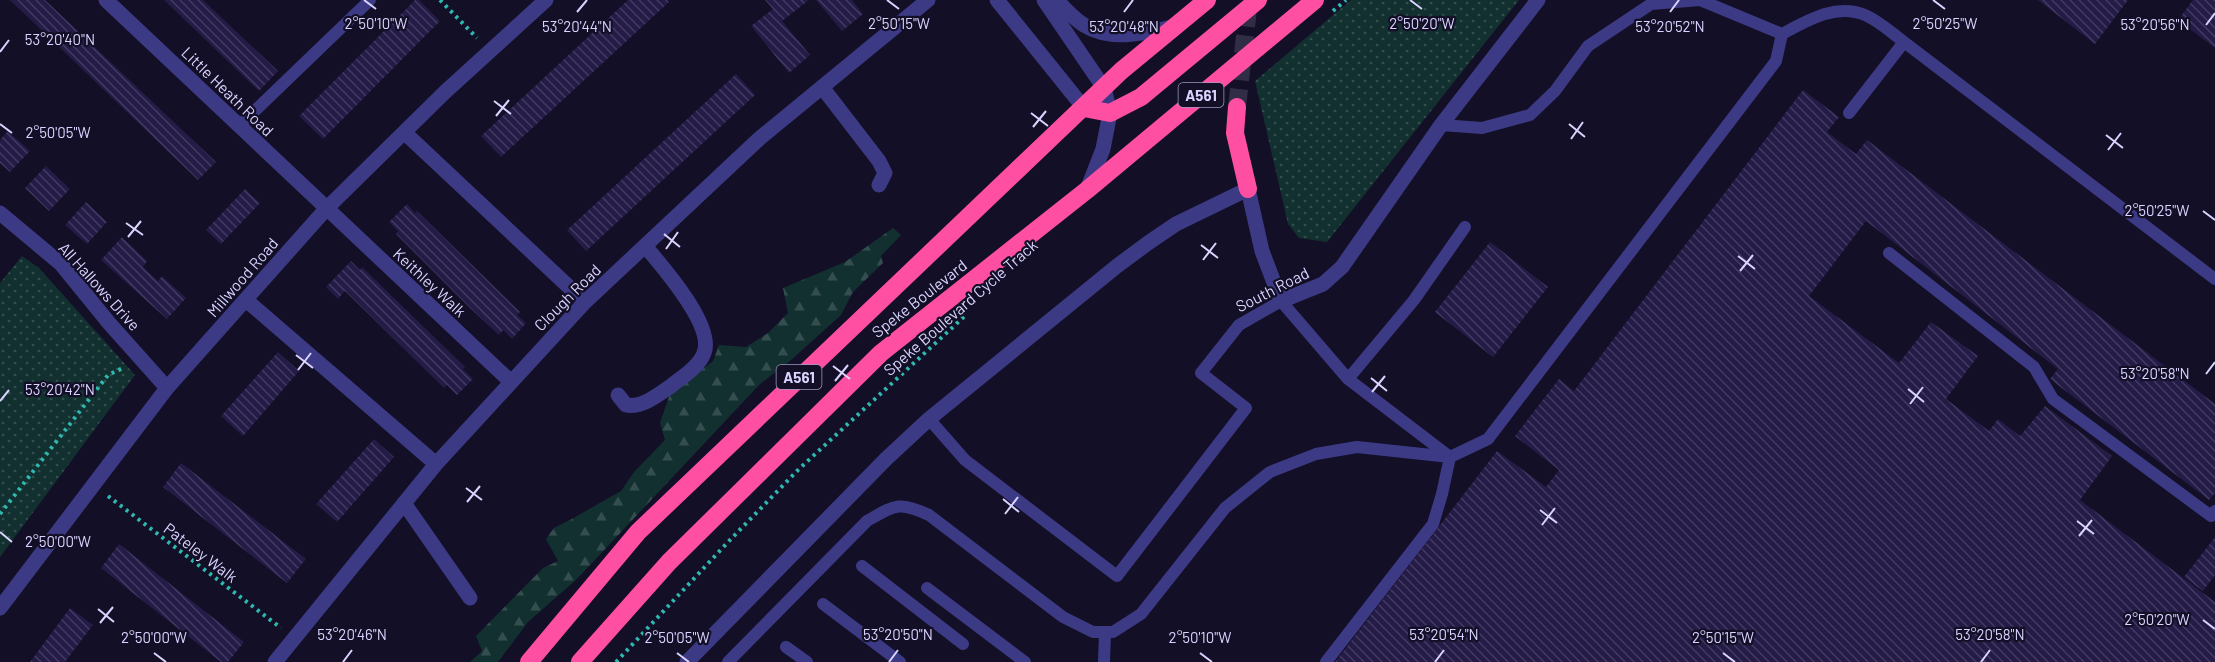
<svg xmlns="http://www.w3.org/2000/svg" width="2215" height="662" viewBox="0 0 2215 662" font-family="Barlow,sans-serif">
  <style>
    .grass { fill: url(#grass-dots) }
    .forest { fill: url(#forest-firs) }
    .building { fill: url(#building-back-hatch) }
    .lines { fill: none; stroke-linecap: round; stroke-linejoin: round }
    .highway-tunnel { stroke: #312d47; stroke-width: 18; stroke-dasharray: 18 9; stroke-linecap: butt }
    .path { stroke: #2fb8b0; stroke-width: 4; stroke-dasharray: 3 4.5; stroke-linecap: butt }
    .lane { stroke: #3d3a85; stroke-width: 12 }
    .street { stroke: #3d3a85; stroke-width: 15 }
    .highway { stroke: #ff4fa3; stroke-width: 18 }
    .ticks { fill: none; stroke: #d9d4ff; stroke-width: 2 }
    .labels { text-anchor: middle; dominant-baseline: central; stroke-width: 4.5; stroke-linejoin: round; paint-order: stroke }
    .shield { fill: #130f26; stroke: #9e99be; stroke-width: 1.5 }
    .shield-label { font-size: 15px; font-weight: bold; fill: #d9d4ff }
    .street-label { font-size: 16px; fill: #d9d4ff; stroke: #130f26 }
    .ticks-label { font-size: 15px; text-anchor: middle; fill: #d9d4ff; stroke: #130f26; stroke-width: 4.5; stroke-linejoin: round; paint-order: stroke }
  </style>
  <defs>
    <pattern id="grass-dots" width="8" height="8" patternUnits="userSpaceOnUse" patternTransform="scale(1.5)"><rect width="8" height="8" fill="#12302f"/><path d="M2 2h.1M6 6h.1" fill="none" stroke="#344d4e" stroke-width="1.8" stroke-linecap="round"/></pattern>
    <pattern id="forest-firs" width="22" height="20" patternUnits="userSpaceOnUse" patternTransform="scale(1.5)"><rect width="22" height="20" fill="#12302f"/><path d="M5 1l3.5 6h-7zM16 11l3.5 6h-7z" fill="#344d4e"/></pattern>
    <pattern id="building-back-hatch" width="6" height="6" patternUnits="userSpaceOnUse" patternTransform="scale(1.5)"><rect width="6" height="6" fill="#241b47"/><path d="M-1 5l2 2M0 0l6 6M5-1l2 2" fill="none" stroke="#433b63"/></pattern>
  </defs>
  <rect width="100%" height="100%" fill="#130f26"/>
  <path class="grass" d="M1351,0H1519L1327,242L1299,238L1288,224L1255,81Z
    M22,256L39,268L135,375L0,557V283Z"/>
  <path class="forest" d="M893,228L901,235L881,256L883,263L853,292L841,315L790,361L760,384L577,579L528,622L498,662H470L482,651L476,636L543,568L558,561L546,539L554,528L570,520L621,491L634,472L665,440L660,423L670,394L713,361L719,345L746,347L768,333L788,313L783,288L845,262Z"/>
  <path class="building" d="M10,0H45L216,162L198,180Z
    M164,0H203L278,71L259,91Z
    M415,0H419L440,21L323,139L299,116Z
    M628,0H667L669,2L501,157L481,136Z
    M765,0H809L782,21L810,55L789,73L751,26L773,9Z
    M816,0H852L863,14L842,31Z
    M2038,0H2128L2095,44Z
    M2193,0H2215V48L2178,20Z
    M736,74L755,95L586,251L567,230Z
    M1803,90L1839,117L1827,132L1856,154L1867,140L2215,404V493L2209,500L2050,379L2058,369L1866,221L1809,296L1899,363L1931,322L1978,356L1946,399L1989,431L1998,419L2020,436L2045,406L2112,456L2080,500L2215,602V662H1335L1497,451L1546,487L1559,470L1515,436L1559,379L1574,391Z
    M8,131L30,151L10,172L0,163V140Z
    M46,166L70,189L49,211L25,188Z
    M245,189L260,203L221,244L206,230Z
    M86,202L107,222L87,244L65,225Z
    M407,204L415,213L417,211L520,312L517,315L526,323L512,339L503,330L499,335L471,309L396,234L398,231L389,222Z
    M122,237L147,261L143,267L158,281L162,276L186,298L167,319L101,260Z
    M1490,242L1548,287L1493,357L1435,312Z
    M351,261L360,270L362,267L465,367L463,369L473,379L457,395L447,385L444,388L345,291L338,299L326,287Z
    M278,352L299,371L243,436L221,416Z
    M374,439L394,457L337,522L316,504Z
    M181,463L306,559L287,583L163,487Z
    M2215,537V575L2203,591L2184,577Z
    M119,544L244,642L228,662H221L101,568Z
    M70,608L93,625L80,642L65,662H30Z"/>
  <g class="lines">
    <path class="highway-tunnel" d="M1237,107L1249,0"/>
    <path class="path" d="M440,0L477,38
      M1333,11L1346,0
      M108,496L281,628
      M0,514L108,375L125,367
      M616,662L729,541L799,469L967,314"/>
    <path class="lane" d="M1782,34C1808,20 1836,3 1865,15C1879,21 1892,33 1904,42L2215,279
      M1849,113L1904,42
      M1441,125L1482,128L1530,115L1555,91L1588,46L1651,4L1700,0L1782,34
      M239,126L370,0
      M1889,253L2034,367L2053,399L2211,516L2215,511
      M1348,379L1414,300L1465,227
      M929,419L965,460L1117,576L1246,408L1201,373L1239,325L1281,301L1348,379L1450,457L1442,494L1433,524L1326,662
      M862,566L963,644
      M927,588L1025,662
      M823,604L900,662
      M786,647L807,662
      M728,662L867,521C895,505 899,501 929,515L1063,617L1093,632H1113L1141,614L1225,508L1270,472L1316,454L1357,447L1450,457L1488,439L1776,61L1782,34
      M1104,662L1105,632"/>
    <path class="street" d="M106,0L510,381
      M997,0L1084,108
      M1044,0L1104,88L1110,113L1103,149L1087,190
      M1056,0C1065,8 1074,19 1084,25C1111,42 1147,33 1176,26
      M822,87L879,161L885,173L879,185
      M405,133L585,302
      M0,213L61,264L109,323L167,388
      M246,300L436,464
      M618,395L626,405C642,408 658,395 671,386C682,377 699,367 704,353C715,326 662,266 645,246
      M404,503L470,598
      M0,608L167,388L326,209L445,92L546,0
      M275,662L436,464L585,302L760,138L928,0
      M687,662L886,459L929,419L1117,266L1148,243L1176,224L1248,189L1262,251L1281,301L1323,284L1342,267L1441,125L1538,0"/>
    <path class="highway" d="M1237,107L1235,133L1248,189
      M1084,108L1110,113L1141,97L1258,0
      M529,662L638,532L1121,71L1207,0
      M580,662L669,562L881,353L1087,190L1315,0"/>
  </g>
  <path class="ticks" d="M364,0L376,9M887,0L899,9M1410,0L1422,9M1933,0L1945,9M577,12L587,0M1124,12L1133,0M1670,12L1679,0M2206,25L2215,13M0,52L9,40M494,101L511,114M1031,113L1048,126M496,116L509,100M0,124L12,133M1569,124L1585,137M1033,127L1046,111M2106,135L2123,148M1571,139L1583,122M2108,150L2121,133M2203,211L2215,220M126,223L143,235M664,234L680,247M128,237L141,221M1201,245L1218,258M666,249L678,232M1738,256L1755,269M1203,260L1216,243M1740,271L1753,255M296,355L313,368M833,366L850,379M298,370L311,353M2206,374L2215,362M1371,378L1387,391M835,381L848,365M1908,389L1924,402M1372,392L1385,376M0,401L9,390M1910,404L1923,387M466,488L482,500M1003,499L1019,512M467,502L480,486M1540,510L1557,523M1005,514L1018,497M2077,521L2094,534M1542,525L1555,508M0,532L12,542M2079,536L2092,520M98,609L114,622M2203,620L2215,629M100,623L113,607M154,653L166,662M677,653L689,662M1200,653L1212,662M1723,653L1735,662M343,662L352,650M889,662L898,650M1435,662L1444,650M1981,662L1990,650"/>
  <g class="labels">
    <g class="shield">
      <rect x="1178.5" y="83" width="45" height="24" rx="4.5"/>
      <rect x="776.5" y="365" width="45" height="24" rx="4.5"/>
    </g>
    <g class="shield-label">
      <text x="1201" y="95">A561</text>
      <text x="799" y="377">A561</text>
    </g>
    <g class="street-label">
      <text transform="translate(228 91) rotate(44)">Little Heath Road</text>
      <text transform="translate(242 277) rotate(-49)">Millwood Road</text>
      <text transform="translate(430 282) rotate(43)">Keithley Walk</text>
      <text transform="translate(100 286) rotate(48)">All Hallows Drive</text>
      <text transform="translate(1272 289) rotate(-27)">South Road</text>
      <text transform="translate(567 297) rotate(-45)">Clough Road</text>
      <text transform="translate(919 298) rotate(-38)">Speke Boulevard</text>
      <text transform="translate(960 307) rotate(-41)">Speke Boulevard Cycle Track</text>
      <text transform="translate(201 552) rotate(37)">Pateley Walk</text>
    </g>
  </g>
  <g class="ticks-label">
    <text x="376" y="29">2°50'10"W</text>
    <text x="899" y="29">2°50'15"W</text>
    <text x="1422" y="29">2°50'20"W</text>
    <text x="1945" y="29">2°50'25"W</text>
    <text x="2155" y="30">53°20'56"N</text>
    <text x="577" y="32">53°20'44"N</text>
    <text x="1124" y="32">53°20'48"N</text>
    <text x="1670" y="32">53°20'52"N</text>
    <text x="60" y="45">53°20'40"N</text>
    <text x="58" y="138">2°50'05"W</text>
    <text x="2157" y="216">2°50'25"W</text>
    <text x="2155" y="379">53°20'58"N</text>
    <text x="60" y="395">53°20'42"N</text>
    <text x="58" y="547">2°50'00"W</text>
    <text x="2157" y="625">2°50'20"W</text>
    <text x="352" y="640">53°20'46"N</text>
    <text x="898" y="640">53°20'50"N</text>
    <text x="1444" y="640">53°20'54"N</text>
    <text x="1990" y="640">53°20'58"N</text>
    <text x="154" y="643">2°50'00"W</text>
    <text x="677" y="643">2°50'05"W</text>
    <text x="1200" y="643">2°50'10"W</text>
    <text x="1723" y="643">2°50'15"W</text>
  </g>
</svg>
